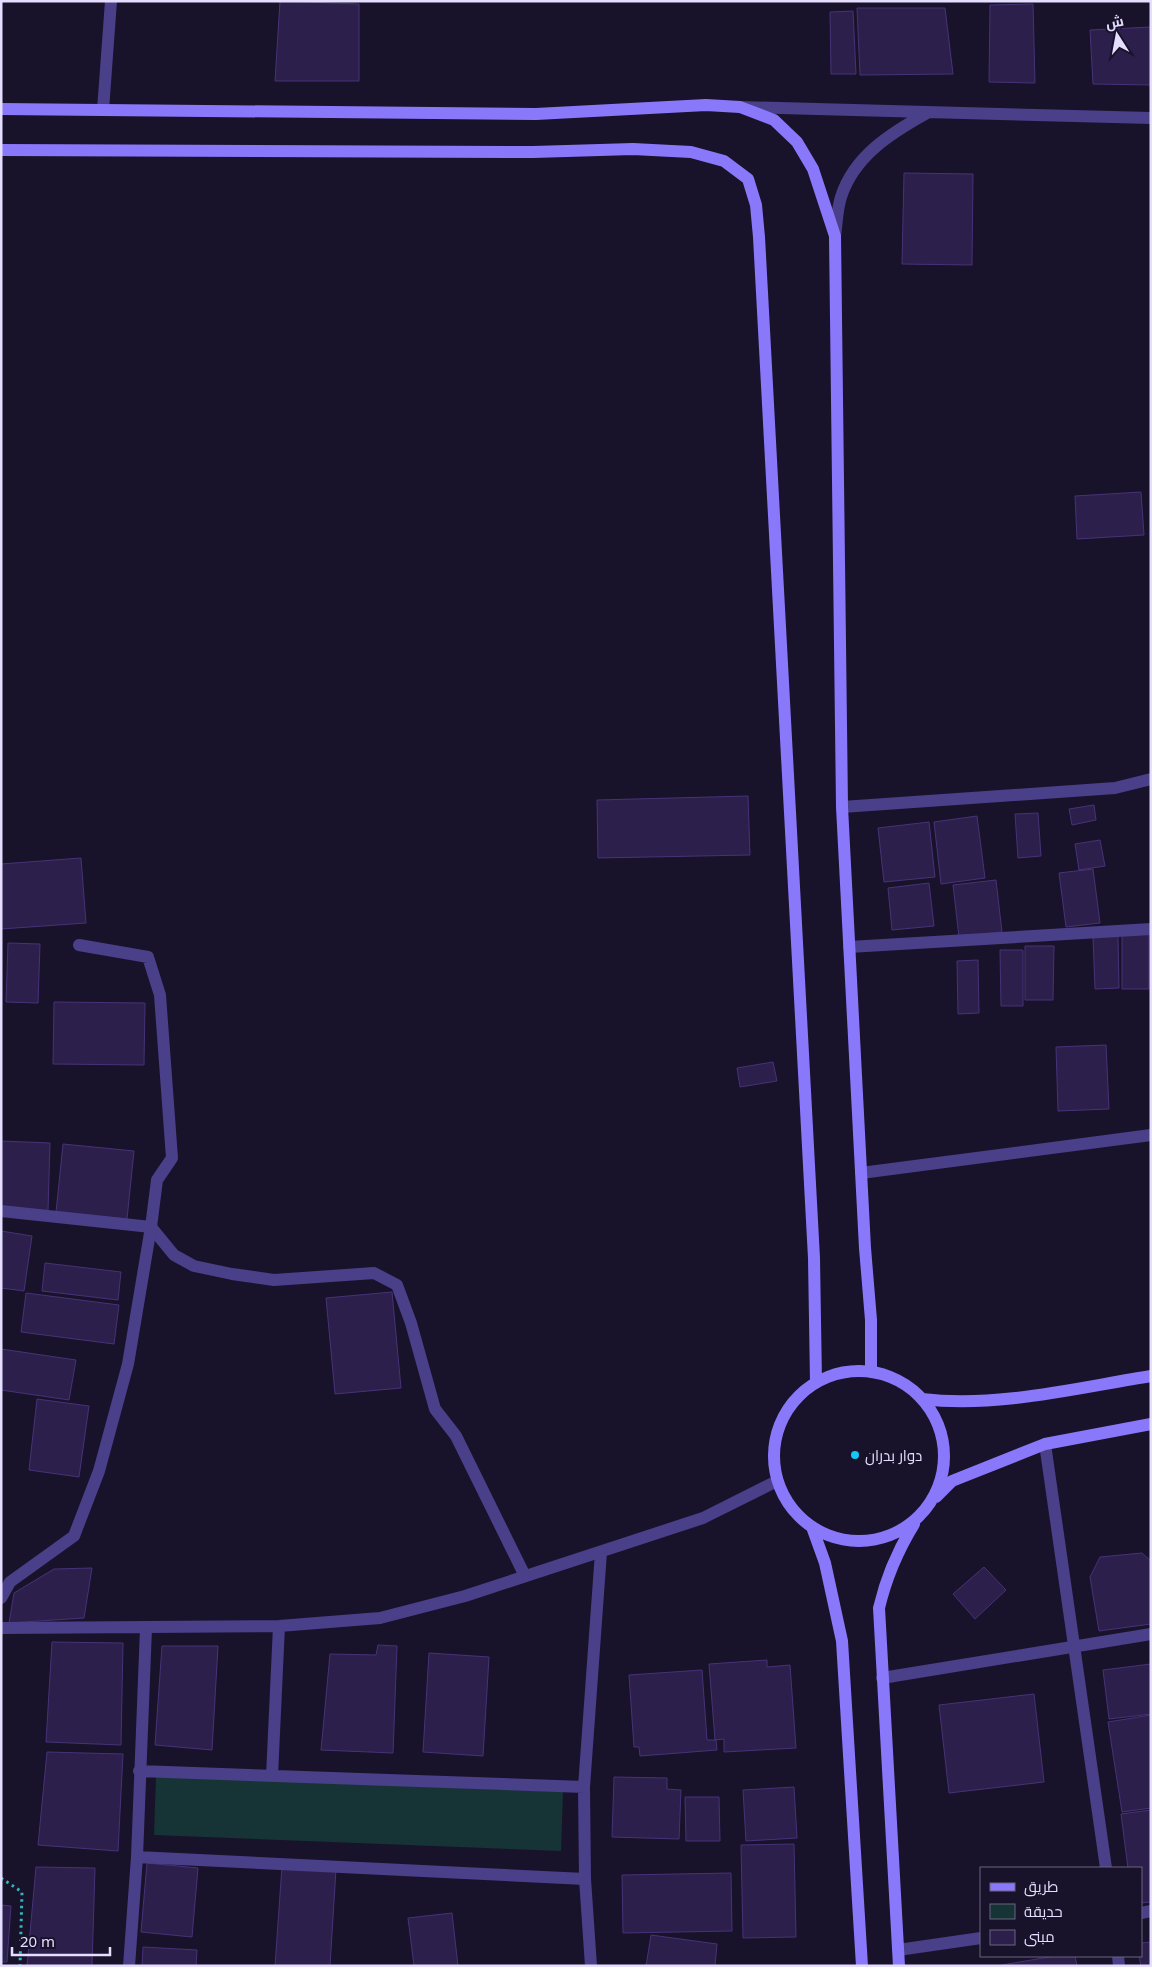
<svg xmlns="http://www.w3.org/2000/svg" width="1152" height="1967" viewBox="0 0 1152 1967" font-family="'Noto Sans',Cairo,sans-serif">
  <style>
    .green { fill: #163335 }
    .building { fill: #2d1f4c; stroke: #473277 }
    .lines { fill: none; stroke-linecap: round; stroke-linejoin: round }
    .path { stroke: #35b4ba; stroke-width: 3; stroke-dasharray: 2.5 4; stroke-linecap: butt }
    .service { stroke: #4a3f89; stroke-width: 12 }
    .minor { stroke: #4a3f89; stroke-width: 12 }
    .tertiary { stroke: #4a3f89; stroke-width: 12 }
    .secondary { stroke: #8a78fa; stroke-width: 12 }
    .poi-dot { fill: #11c7f7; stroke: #19122b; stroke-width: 2 }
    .labels { text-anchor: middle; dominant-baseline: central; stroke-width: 5; stroke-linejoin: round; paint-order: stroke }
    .poi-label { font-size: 15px; fill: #e5defe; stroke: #19122b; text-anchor: start }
  </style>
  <rect width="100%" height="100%" fill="#19122b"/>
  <path class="green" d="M156,1776L563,1792L561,1851L154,1835Z"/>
  <path class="building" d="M280,1L359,4V81H275Z
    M1033,4L1035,83L989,82L990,5Z
    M857,8H945L953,74L860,75Z
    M853,11L856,74H831L830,12Z
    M1151,27V85L1093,84L1090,30Z
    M904,173L973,174L972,265L902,264Z
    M1141,492L1144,535L1077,539L1075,496Z
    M748,796L750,855L598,858L597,800Z
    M1094,805L1096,820L1072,825L1069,809Z
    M1038,813L1041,856L1018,858L1015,814Z
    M977,816L985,878L941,884L934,822Z
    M929,822L935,877L884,882L878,828Z
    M1100,840L1105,866L1079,870L1075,844Z
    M81,858L86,923L1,929V864Z
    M1093,869L1100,923L1066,927L1059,873Z
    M996,880L1002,932L959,937L953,885Z
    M929,883L934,926L892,930L888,888Z
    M1122,934H1149V989H1122Z
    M1118,936L1119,988L1095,989L1093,937Z
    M8,943L40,944L38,1003L6,1002Z
    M1025,946H1054L1053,1000H1025Z
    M1000,950H1023V1006H1001Z
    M978,960L979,1013L958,1014L957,961Z
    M54,1002L145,1003L144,1065L53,1064Z
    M1106,1045L1109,1109L1058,1111L1056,1047Z
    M773,1062L777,1081L740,1087L737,1068Z
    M1,1141L50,1143L48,1211L1,1209Z
    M63,1144L134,1151L127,1219L56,1212Z
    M1,1231L32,1236L24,1291L1,1288Z
    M45,1263L121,1272L118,1300L42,1291Z
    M392,1292L401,1388L335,1394L326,1298Z
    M26,1293L119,1305L114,1344L21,1332Z
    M1,1349L76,1360L69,1400L1,1390Z
    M37,1399L89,1406L79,1477L29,1470Z
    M1142,1553L1151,1561V1624L1099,1631L1090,1577L1100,1557Z
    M984,1567L1006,1590L975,1619L953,1594Z
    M92,1568L84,1618L9,1623L14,1593L54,1569Z
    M52,1642L123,1643L121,1745L46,1742Z
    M378,1645L397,1646L393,1753L321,1750L330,1654L376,1655Z
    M162,1646H218L212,1750L155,1745Z
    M429,1653L489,1657L483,1756L423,1752Z
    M767,1660V1667L790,1665L796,1748L724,1752V1739L715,1740L709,1664Z
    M1151,1664V1714L1109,1719L1103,1670Z
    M702,1670L707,1740H716L717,1750L640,1756L639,1747H634L629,1675Z
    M1034,1694L1044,1782L949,1793L939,1705Z
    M1151,1715V1808L1122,1812L1108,1722Z
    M47,1752L123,1754L118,1851L38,1845Z
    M614,1777L667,1778V1789L681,1790L679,1839L612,1837Z
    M794,1787L797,1838L746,1841L743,1790Z
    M685,1797H719L720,1841H686Z
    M1151,1810V1902L1141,1903V1868H1128L1121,1814Z
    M794,1844L796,1937L743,1938L741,1845Z
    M147,1863L198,1868L192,1937L141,1932Z
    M282,1866L336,1869L330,1966H275Z
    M36,1867L95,1868L92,1966H27Z
    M731,1873L732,1931L623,1933L622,1875Z
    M1,1905L11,1906L7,1962H1Z
    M452,1913L458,1966H414L408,1918Z
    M651,1935L717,1944L715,1966H646Z
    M1151,1942V1966H1141L1139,1956H1141V1943Z
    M143,1947L197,1950L196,1966H142Z
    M1055,1956H1075L1077,1966H996Z"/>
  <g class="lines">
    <path class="path" d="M1,1878L22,1892L20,1966"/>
    <path class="service" d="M842,807L1115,788L1151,779
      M849,947L1151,929
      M861,1173L1151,1135
      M151,1227L174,1255L194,1266L232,1274L274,1280L374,1273L397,1285L411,1323L435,1409L456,1436L525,1576"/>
    <path class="minor" d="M1,1211L151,1227
      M1045,1444L1106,1868
      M1,1598L10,1582L74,1536L99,1471L128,1364L151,1227L157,1180L172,1158L160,995L148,957L79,945
      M1,1628L279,1626L380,1618L465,1596L703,1518L777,1481
      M882,1678L1151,1634
      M272,1776L279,1626
      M584,1787L601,1552
      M137,1857L585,1879L584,1787L139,1771
      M585,1879L591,1966
      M1141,1913L1151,1911
      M898,1950L981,1938
      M1118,1956L1119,1966
      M129,1966L137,1857L146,1628"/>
    <path class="tertiary" d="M740,107L1151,118
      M103,110L111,1
      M835,236C837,223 837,209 841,197C854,156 891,133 927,113"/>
    <path class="secondary" d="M1,109L536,114L706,105L740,107L774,120L797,142L813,169L835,236L842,807L865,1248L871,1320V1371
      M1,150L533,152L633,149L691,152L724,161L748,179L756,205L759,237L814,1258L816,1382
      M774 1456a85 85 0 1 1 170 0a85 85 0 1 1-170 0Z
      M922,1399C998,1408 1076,1388 1151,1376
      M936,1497L952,1481L1045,1444L1151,1424
      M812,1527L825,1563L842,1641L862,1966
      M899,1966L879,1608C886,1578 898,1550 914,1524"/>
  </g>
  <circle class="poi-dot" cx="855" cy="1455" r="5"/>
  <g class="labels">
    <g class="poi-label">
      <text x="865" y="1455">دوار بدران</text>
    </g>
  </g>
  <rect width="1152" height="1967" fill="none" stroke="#e5defe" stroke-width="5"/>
  <rect x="980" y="1867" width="162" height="90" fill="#19122b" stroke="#6b647f"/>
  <rect x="990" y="1883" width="25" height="8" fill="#8a78fa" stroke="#6b647f"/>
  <text x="1024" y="1892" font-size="15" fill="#e5defe">طريق</text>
  <rect x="990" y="1904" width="25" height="15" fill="#163335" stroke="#6b647f"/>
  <text x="1024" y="1917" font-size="15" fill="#e5defe">حديقة</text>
  <rect x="990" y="1930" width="25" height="15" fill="#2d1f4c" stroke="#6b647f"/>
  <text x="1024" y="1942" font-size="15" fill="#e5defe">مبنى</text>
  <g transform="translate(1117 35) rotate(349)" stroke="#19122b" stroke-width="4" paint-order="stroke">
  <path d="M0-4L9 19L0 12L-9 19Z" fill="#e5defe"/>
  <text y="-8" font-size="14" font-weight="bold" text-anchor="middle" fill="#e5defe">ش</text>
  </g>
  <path d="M12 1947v8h98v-8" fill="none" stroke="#e5defe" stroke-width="2.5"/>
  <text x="20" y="1947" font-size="15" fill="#e5defe" stroke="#19122b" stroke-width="4" paint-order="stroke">20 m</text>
</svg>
